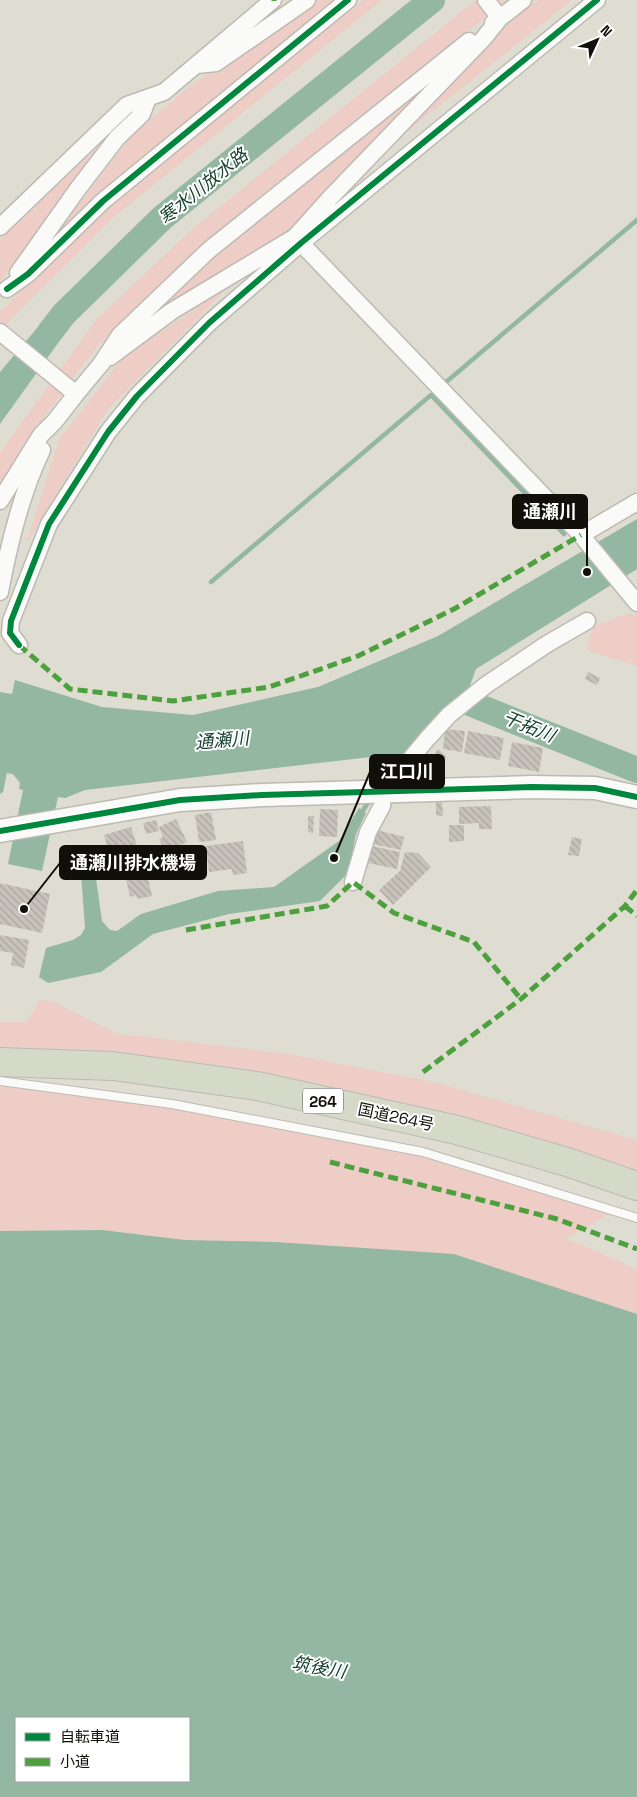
<svg xmlns="http://www.w3.org/2000/svg" width="637" height="1797" viewBox="0 0 637 1797" font-family="'Space Grotesk','Noto Sans JP',sans-serif">
  <style>
    .green { fill: #eecdc6 }
    .water { fill: #93b7a1; fill-rule: evenodd }
    .lines { fill: none; stroke-linecap: round; stroke-linejoin: round }
    .stream { stroke: #93b7a1; stroke-width: 4.5 }
    .river { stroke: #93b7a1; stroke-width: 26 }
    .building { fill: url(#building-back-hatch) }
    .lane-casing { stroke: #bcbab2; stroke-width: 10 }
    .street-casing { stroke: #bcbab2; stroke-width: 19 }
    .secondary-casing { stroke: #bcbab2; stroke-width: 25 }
    .highway-casing { stroke: #bbb9b4; stroke-width: 30 }
    .lane { stroke: #fafaf8; stroke-width: 8 }
    .street { stroke: #fafaf8; stroke-width: 16 }
    .secondary { stroke: #fafaf8; stroke-width: 22 }
    .highway { stroke: #d5dac8; stroke-width: 28 }
    .quiet { stroke: #4da03e; stroke-width: 5; stroke-dasharray: 10 5; stroke-linecap: butt }
    .cycleway-casing { stroke: #fff; stroke-width: 9 }
    .cycleway { stroke: #00873e; stroke-width: 6 }
    .labels { text-anchor: middle; dominant-baseline: central; stroke-width: 4; stroke-linejoin: round; paint-order: stroke }
    .shield { fill: #fff; stroke: #585753; stroke-width: 1 }
    .shield-label { font-size: 15px; font-weight: bold; fill: #110f09 }
    .street-label { font-size: 16px; fill: #110f09; stroke: #fff }
    .water-label { font-size: 18px; font-style: italic; fill: #17422f; stroke: #fff }
    .leader { fill: none; stroke: #110f09; stroke-width: 2 }
    .callout-dot { fill: #110f09; stroke: #fff; stroke-width: 2 }
    .callout { fill: #110f09; stroke: #110f09; stroke-width: 2 }
    .callout-label { font-size: 18px; text-anchor: middle; font-weight: bold; fill: #fff }
  </style>
  <defs>
    <pattern id="building-back-hatch" width="6" height="6" patternUnits="userSpaceOnUse" patternTransform="scale(1.25)"><rect width="6" height="6" fill="#c7c3bb"/><path d="M-1 5l2 2M0 0l6 6M5-1l2 2" fill="none" stroke="#aaa69f"/></pattern>
  </defs>
  <rect width="100%" height="100%" fill="#dfdcd1"/>
  <path class="green" d="M319,0H338L40,255L134,133L195,82Z
    M363,0H382L115,216L11,319L0,335V312L110,204Z
    M476,0H506L204,245L99,344L22,446L0,488V453L2,450L96,320L190,231Z
    M539,0H572L400,137L516,15Z
    M442,72L290,229L134,330L229,243Z
    M105,140L1,281L0,283V240Z
    M230,285L109,408L26,544L59,440L122,359Z
    M630,613L637,615V666L586,650L594,626Z
    M40,1000L52,1001L115,1033L288,1054L434,1082L637,1140V1172L454,1117L277,1075L121,1053L0,1048V1022H27Z
    M0,1086L171,1107L421,1157L610,1214L566,1238L637,1269V1314L454,1254L185,1240L102,1230L0,1231Z"/>
  <path class="water" d="M64,296L81,311L0,424V372Z
    M637,519V569L476,669L469,688L401,769L385,770L388,755L85,790L65,798L58,797L42,871L8,864L23,790L19,789L20,783L13,774L7,773L3,792L0,794V692L12,694L15,680L102,707L193,715L318,687L438,636Z
    M359,808L366,813L356,834L348,873L320,901L229,914L153,934L101,972L48,983L39,977L46,948L73,940L81,935L85,928L81,873L68,863L72,850L80,852L90,860L95,871L102,921L110,930L117,931L141,914L218,891L274,887L339,841Z
    M102,1230L185,1240L275,1242L454,1254L637,1314V1797H0V1231ZM16,1718H189V1781H16Z"/>
  <g class="lines">
    <path class="stream" d="M445,383L637,220
      M211,582L431,395L564,534
      M360,815L371,798"/>
    <path class="river" d="M50,332L64,314L162,218L432,0
      M448,681L462,696L472,704L637,770"/>
  </g>
  <path class="building" d="M588,672L600,678L597,685L585,679Z
    M445,729L465,731L462,752L443,749Z
    M468,731L504,738L500,760L464,753Z
    M512,742L543,748L539,772L508,766Z
    M438,749L447,757L442,762L434,755Z
    M436,802H442L443,816L436,815Z
    M491,806L492,829H479V823L459,824V807Z
    M320,809L338,810L337,837L319,836Z
    M211,812L216,840L199,842L195,815Z
    M308,816H314L313,833L308,832Z
    M176,819L187,842L165,852L159,839L163,837L159,827Z
    M156,820L159,831L146,834L143,823Z
    M449,825H464V841L449,842Z
    M131,827L137,846L110,855L104,835Z
    M377,830L404,837L401,850L373,844Z
    M572,837L582,839L579,856L568,855Z
    M243,841L247,873L233,875L232,869L209,872L206,846Z
    M371,846L400,852L397,869L368,863Z
    M405,852L418,853L431,867L393,905L379,890L400,871Z
    M145,865L152,896L137,899L136,895L130,897L124,869Z
    M0,883L50,894L42,933L0,924Z
    M0,935L29,940L24,968L11,965L13,953L0,951Z"/>
  <g class="lines">
    <g class="lane-casing">
      <path id="lane" d="M0,1081L172,1104L423,1152L637,1218"/>
    </g>
    <g class="street-casing">
      <path id="street" d="M486,0L500,18L493,23
        M523,0L500,18L483,39L329,199L295,237L581,535L637,603
        M197,65L216,63L307,0
        M0,227L127,105L164,92L273,0
        M18,273L77,190L117,138L142,114L148,98
        M7,289L28,274L103,201L348,0
        M0,332L76,394L55,421L41,435L0,501
        M110,357L172,311L295,237
        M76,394L101,364L120,335L209,250L469,41
        M581,535L637,502
        M0,592C9,543 21,494 42,450
        M19,645L10,633L11,621L49,524L108,432L137,396L209,323L301,243L597,0
        M353,882L368,832L382,806L383,792L427,739L449,715L486,685L547,644L587,621"/>
    </g>
    <g class="secondary-casing">
      <path id="secondary" d="M0,831L180,800L262,795L532,787L595,788L637,797"/>
    </g>
    <g class="highway-casing">
      <path id="highway" d="M0,1062L113,1066L257,1086L457,1130L567,1162L637,1186"/>
    </g>
    <use href="#lane" class="lane"/>
    <use href="#street" class="street"/>
    <use href="#secondary" class="secondary"/>
    <use href="#highway" class="highway"/>
    <path class="quiet" d="M274,1V0
      M19,645L70,689L173,701L269,687L358,656L454,609L581,535
      M625,906L637,916
      M186,930L327,906L353,882L394,913L474,942L521,999
      M423,1072L521,999L625,906L637,890
      M330,1162L557,1219L637,1249"/>
    <g class="cycleway-casing">
      <path id="cycleway" d="M7,289L28,274L103,201L348,0
        M19,645L10,633L11,621L49,524L108,432L137,396L209,323L301,243L597,0
        M0,831L180,800L262,795L532,787L595,788L637,797"/>
    </g>
    <use href="#cycleway" class="cycleway"/>
  </g>
  <g class="labels">
    <rect class="shield" x="303" y="1088.5" width="40" height="25" rx="4"/>
    <g class="shield-label">
      <text x="323" y="1101">264</text>
    </g>
    <g class="street-label">
      <text transform="translate(396 1117) rotate(12)">国道264号</text>
    </g>
    <g class="water-label">
      <text transform="translate(203 186) rotate(-39)">寒水川放水路</text>
      <text transform="translate(529 726) rotate(22)">干拓川</text>
      <text transform="translate(222 740) rotate(-5)">通瀬川</text>
      <text transform="translate(319 1667) rotate(10)">筑後川</text>
    </g>
  </g>
  <path class="leader" d="M587 572L587 511M334 858L370 772M24 909L60 863"/>
  <g class="callout-dot">
    <circle cx="587" cy="572" r="5"/>
    <circle cx="334" cy="858" r="5"/>
    <circle cx="24" cy="909" r="5"/>
  </g>
  <g class="callout">
    <rect x="513" y="495" width="74" height="33" rx="5"/>
    <rect x="370" y="755" width="74" height="33" rx="5"/>
    <rect x="60" y="846" width="146" height="33" rx="5"/>
  </g>
  <g class="callout-label">
    <text x="550" y="518">通瀬川</text>
    <text x="407" y="778">江口川</text>
    <text x="133" y="869">通瀬川排水機場</text>
  </g>
  <rect x="15" y="1717" width="175" height="65" fill="#ffffff" stroke="#a09f9d"/>
  <rect x="25" y="1733" width="25" height="8" fill="#00873e" stroke="#a09f9d"/>
  <text x="60" y="1742" font-size="15" fill="#110f09">自転車道</text>
  <rect x="25" y="1758" width="25" height="8" fill="#4da03e" stroke="#a09f9d"/>
  <text x="60" y="1767" font-size="15" fill="#110f09">小道</text>
  <g transform="translate(597 40) rotate(46)" stroke="#ffffff" stroke-width="4" paint-order="stroke">
  <path d="M0-4L9 19L0 12L-9 19Z" fill="#110f09"/>
  <text y="-8" font-size="14" font-weight="bold" text-anchor="middle" fill="#110f09">N</text>
  </g>
</svg>
